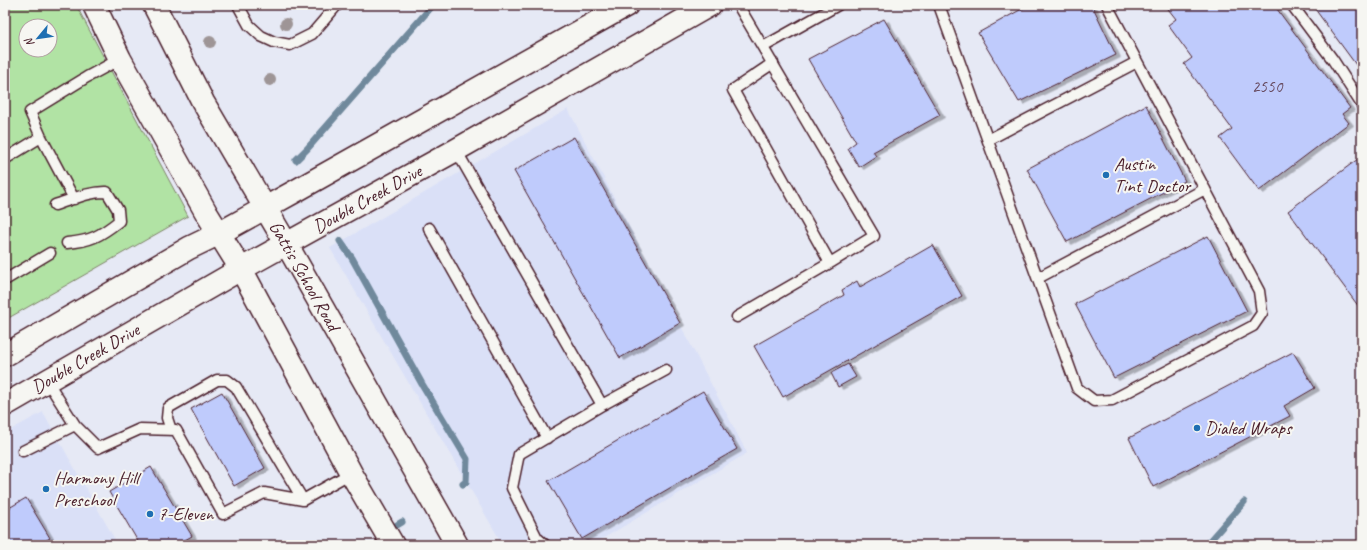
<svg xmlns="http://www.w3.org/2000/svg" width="1367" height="550" viewBox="0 0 1367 550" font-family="Caveat,sans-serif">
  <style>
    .built { fill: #dae0f7 }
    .green { fill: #b1e3a4; stroke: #7e8168; fill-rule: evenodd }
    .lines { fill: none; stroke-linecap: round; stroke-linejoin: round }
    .stream { stroke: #6f899c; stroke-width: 7 }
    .building { fill: #bfcbfc; stroke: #4a1f2b; filter: url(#shadow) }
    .service-casing { stroke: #4a1f2b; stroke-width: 13 }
    .tertiary-casing { stroke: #4a1f2b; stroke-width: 25 }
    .secondary-casing { stroke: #4a1f2b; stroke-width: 25 }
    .service { stroke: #f6f6f2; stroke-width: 10 }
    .tertiary { stroke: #f6f6f2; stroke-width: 22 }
    .secondary { stroke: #f6f6f2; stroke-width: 22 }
    .tree { fill: #9e9596 }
    .poi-dot { fill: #1f6fb2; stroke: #f6f6f2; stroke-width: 1.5 }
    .labels { text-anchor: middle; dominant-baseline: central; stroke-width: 4; stroke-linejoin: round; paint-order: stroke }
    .number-label { font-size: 17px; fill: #674a5f }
    .poi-label { font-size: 19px; fill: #4a1f2b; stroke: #f6f6f2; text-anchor: start }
    .street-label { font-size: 19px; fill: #4a1f2b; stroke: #f6f6f2 }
  </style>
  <defs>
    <filter id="shadow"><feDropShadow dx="4.5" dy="2.5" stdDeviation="0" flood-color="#0004"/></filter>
  </defs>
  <rect width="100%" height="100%" fill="#e6e9f5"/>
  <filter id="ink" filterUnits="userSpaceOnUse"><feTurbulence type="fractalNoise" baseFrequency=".025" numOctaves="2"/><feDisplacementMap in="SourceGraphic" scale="8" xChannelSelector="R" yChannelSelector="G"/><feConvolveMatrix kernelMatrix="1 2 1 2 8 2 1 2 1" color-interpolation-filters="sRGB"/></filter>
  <g filter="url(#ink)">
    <path class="built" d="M568,109L747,453L592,545H503L330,248Z
      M43,412L118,545H5V433Z"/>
    <path class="green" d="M5,5H76L188,216L5,320ZM26,26H50V50H26Z"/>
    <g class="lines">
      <path class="stream" d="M296,160L307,149L433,5
        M340,241L352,258L422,384L467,459L466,482L463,484
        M397,525L402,522
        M1206,545L1244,502"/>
    </g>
    <path class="building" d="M1029,5H1092L1116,55L1019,102L978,33Z
      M1165,5H1274L1350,108L1342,114L1349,123L1259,191L1220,138L1232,129L1184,64L1192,58L1168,25L1176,19Z
      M1312,5H1362V73Z
      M884,19L940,115L873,152L876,156L859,167L848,148L856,142L808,59Z
      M1146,105L1185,181L1067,242L1027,169Z
      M574,137L680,323L620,358L514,171Z
      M1362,156V311L1288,211Z
      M1208,236L1247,311L1114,378L1075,304Z
      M933,245L962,296L783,397L754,346L844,295L842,290L857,281L860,287Z
      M1293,352L1315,388L1284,406L1290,416L1153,487L1129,438Z
      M848,364L856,377L838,387L831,373Z
      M703,391L737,449L582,539L548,481Z
      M222,392L265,468L234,486L191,409Z
      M151,467L192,536L176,545H174L172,543L168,545H140L109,492Z
      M26,498L50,538L38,545H5V502L9,508Z"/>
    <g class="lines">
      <g class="service-casing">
        <path id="service" d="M238,5L249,25L261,36L274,42L290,45L312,34L337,5
          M738,5L874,236L830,263L733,90L773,63
          M939,5L1077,388L1094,401L1112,400L1253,326L1262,313L1259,291L1107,5
          M1292,5L1333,60L1362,105
          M763,47L838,5
          M41,137L74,199
          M988,140L1137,62
          M456,150L602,405L519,454L512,488L537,538L545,545
          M5,159L41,137L30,112L87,77L120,59
          M55,205C71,200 90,191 107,192L118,210L119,221C100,236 91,241 67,243
          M429,228L547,438
          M1038,278L1205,189
          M5,280L50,253
          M737,317L830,263
          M47,381L75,425L98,448L140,429L176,430L223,514L264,493L303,500L351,473
          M602,405L666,370
          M171,430L167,418L168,408L217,380H227L236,387L303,500
          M23,451L75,425"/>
      </g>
      <g class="tertiary-casing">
        <g id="tertiary">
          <path d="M5,355L189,248L218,234L292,193L627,5"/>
          <path id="s1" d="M5,405L241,269L456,150L710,5"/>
        </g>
      </g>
      <g class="secondary-casing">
        <g id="secondary">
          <path d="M94,5L120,59L207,214L241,269L351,473L393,545"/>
          <path id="s2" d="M154,5L203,102L287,245L457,545"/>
        </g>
      </g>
      <use href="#service" class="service"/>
      <use href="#tertiary" class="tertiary"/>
      <use href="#secondary" class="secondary"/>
    </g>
    <g class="tree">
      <circle cx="286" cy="24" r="6"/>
      <circle cx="210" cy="42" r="6"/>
      <circle cx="270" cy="80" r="6"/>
    </g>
  </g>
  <g class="poi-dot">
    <circle cx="1106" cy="175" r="4"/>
    <circle cx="1197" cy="428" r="4"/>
    <circle cx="46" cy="489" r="4"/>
    <circle cx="150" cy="514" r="4"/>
  </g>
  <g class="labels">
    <g class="number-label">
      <text x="1267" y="86">2550</text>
    </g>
    <g class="poi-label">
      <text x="1114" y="164">Austin<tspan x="1114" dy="22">Tint Doctor</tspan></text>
      <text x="1205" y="428">Dialed Wraps</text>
      <text x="54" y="478">Harmony Hill<tspan x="54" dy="22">Preschool</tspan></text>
      <text x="158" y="514">7-Eleven</text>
    </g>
    <g class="street-label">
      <text stroke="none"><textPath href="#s1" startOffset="417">Double Creek Drive</textPath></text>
      <text stroke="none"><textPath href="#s2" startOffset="310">Gattis School Road</textPath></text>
      <text stroke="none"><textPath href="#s1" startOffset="93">Double Creek Drive</textPath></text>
    </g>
  </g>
  <rect width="1367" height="550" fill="none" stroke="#f6f6f2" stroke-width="20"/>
  <rect x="10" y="10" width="1347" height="530" fill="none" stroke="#4a1f2b" stroke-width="1.5" filter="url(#ink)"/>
  <g transform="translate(38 38) rotate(241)"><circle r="19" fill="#f6f6f2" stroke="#b1a0a2"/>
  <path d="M0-3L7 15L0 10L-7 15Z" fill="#1f6fb2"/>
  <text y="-6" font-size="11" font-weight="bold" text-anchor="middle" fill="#4a1f2b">N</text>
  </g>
</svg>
